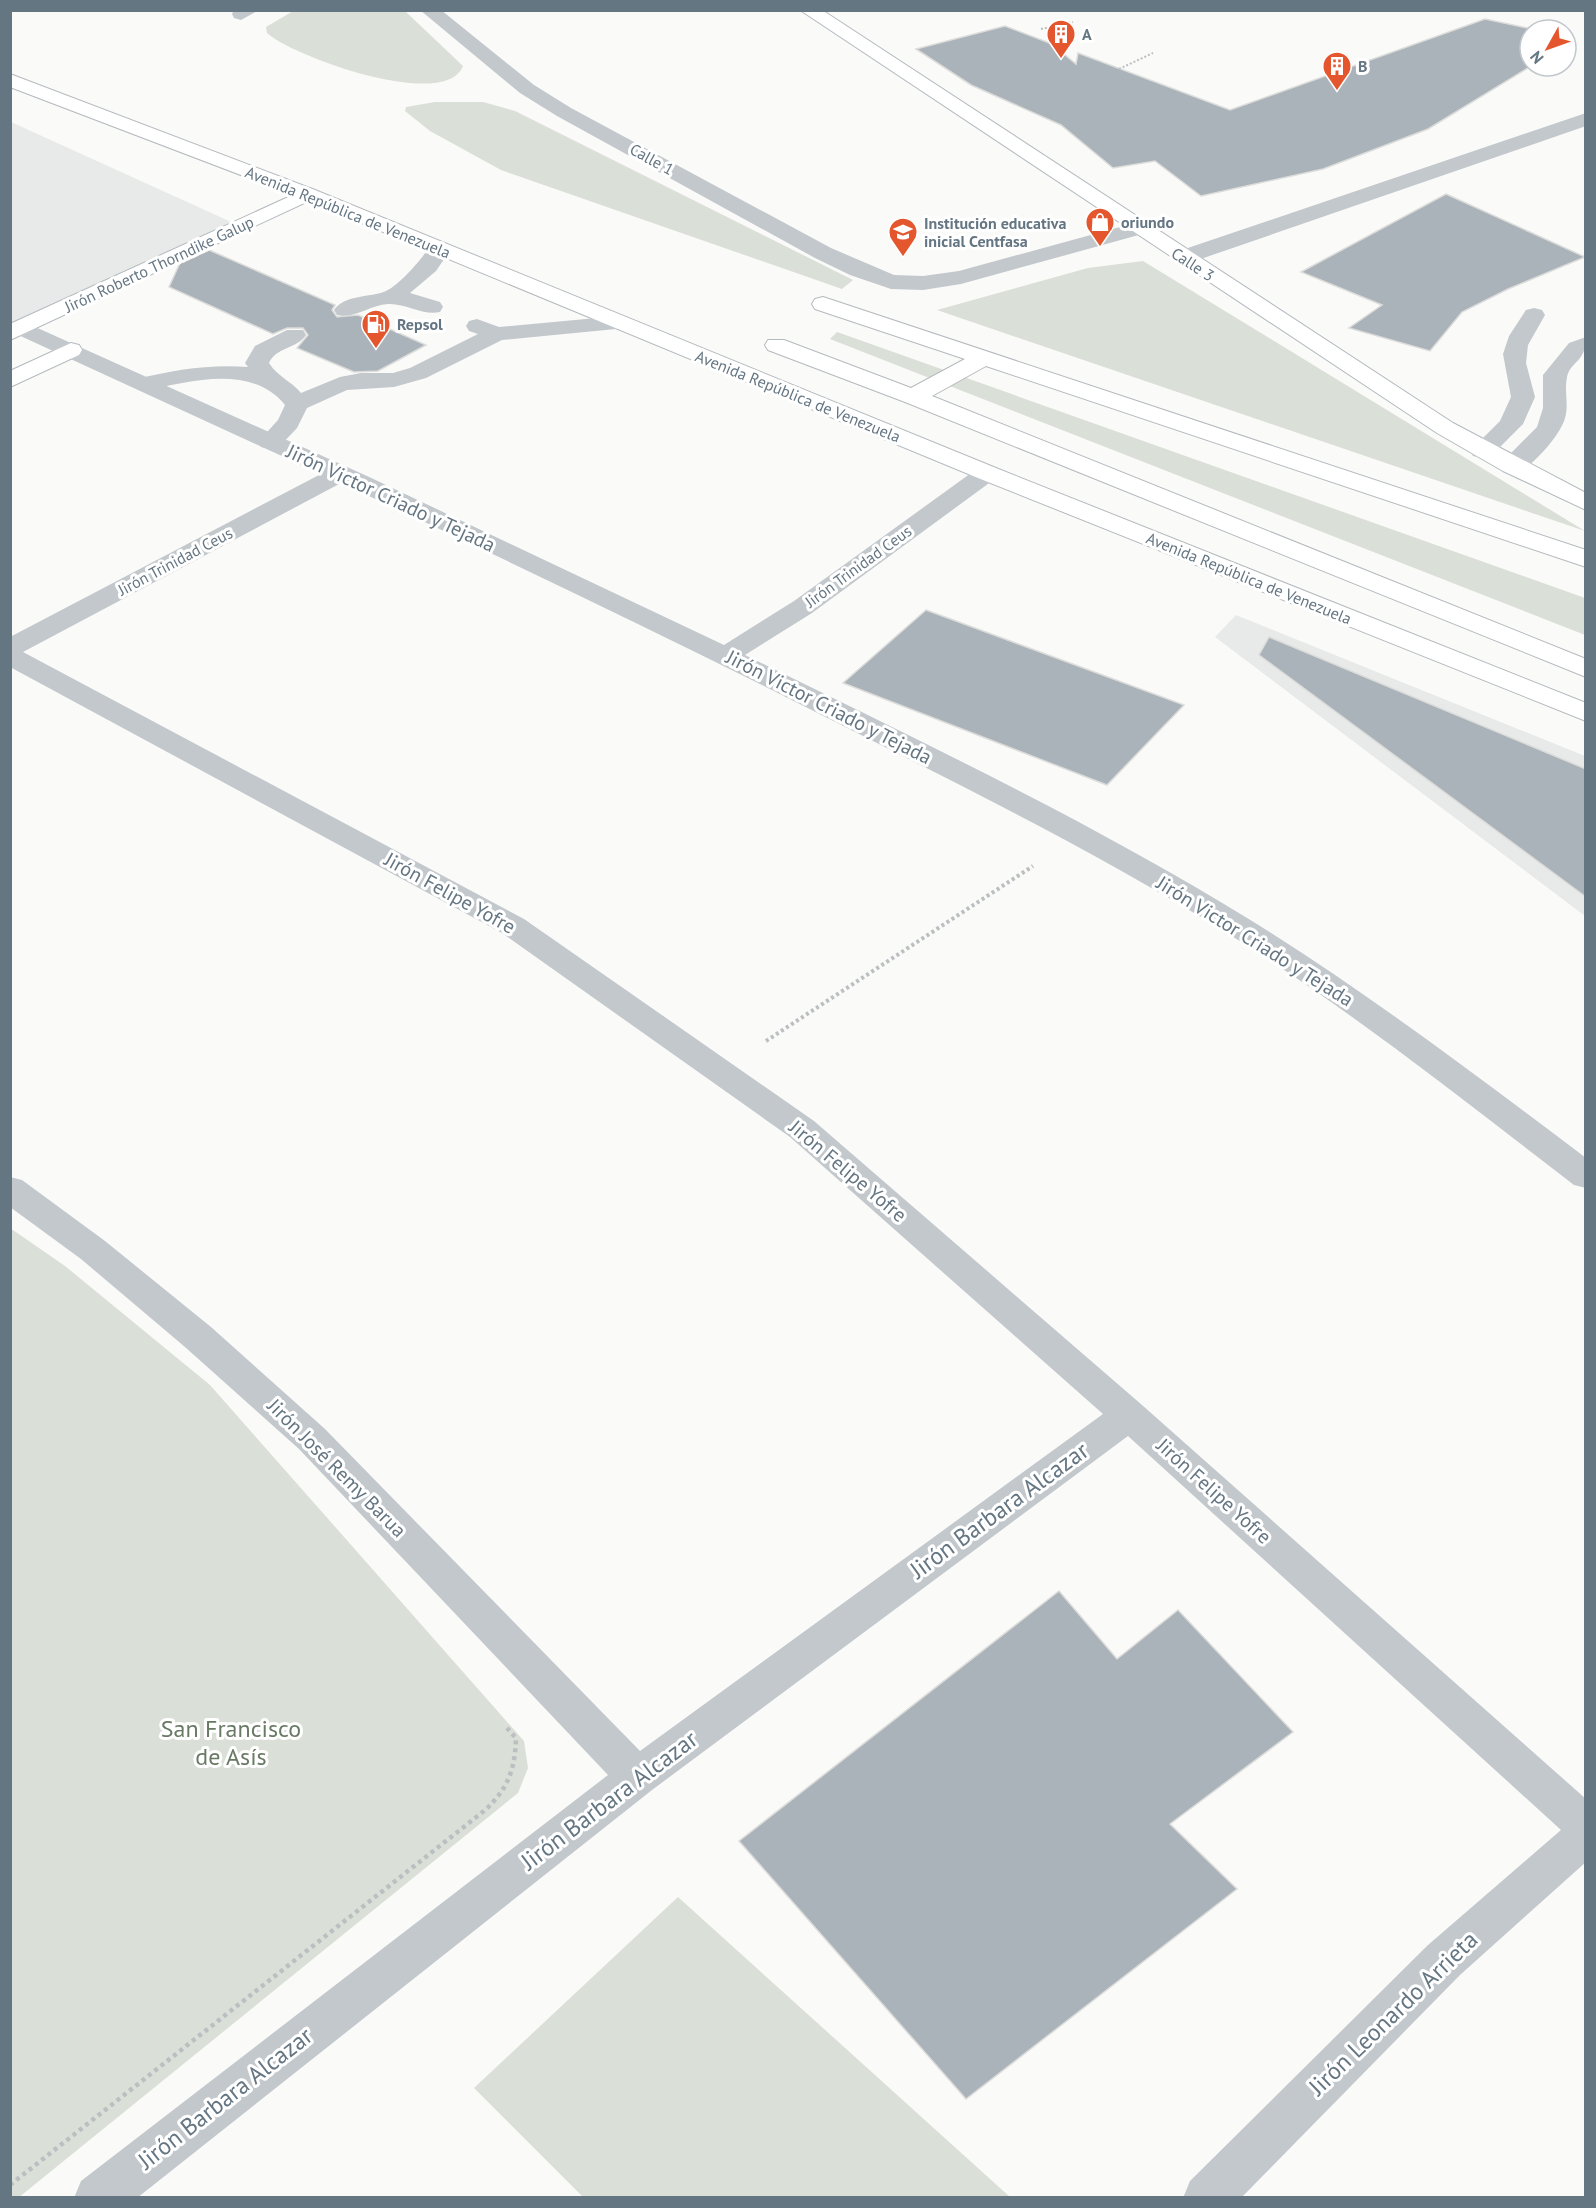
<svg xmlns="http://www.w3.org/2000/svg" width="1596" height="2208" viewBox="0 0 1596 2208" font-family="'PT Sans',sans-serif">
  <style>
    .built { fill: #e8e9e9 }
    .green { fill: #dadfd7 }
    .building { fill: #aab3b9; stroke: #dcdcda; stroke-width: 1.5 }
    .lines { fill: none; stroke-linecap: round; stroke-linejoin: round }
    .secondary-casing { stroke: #b3babf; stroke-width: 2 }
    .primary-casing { stroke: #b5babe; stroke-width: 2 }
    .path-far2 { stroke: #bbbfc2; stroke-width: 2; stroke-dasharray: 2 2; stroke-linecap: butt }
    .path-far1 { stroke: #bbbfc2; stroke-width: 4; stroke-dasharray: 3 3; stroke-linecap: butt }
    .path { stroke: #bbbfc2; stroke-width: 4.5; stroke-dasharray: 4 4; stroke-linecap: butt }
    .lane { fill: #c3c8cc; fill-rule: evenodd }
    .street { fill: #c3c8cc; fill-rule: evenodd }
    .secondary { fill: #fff; fill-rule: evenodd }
    .primary { fill: #fff; fill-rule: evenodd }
    .labels { text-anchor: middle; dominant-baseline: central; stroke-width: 6; stroke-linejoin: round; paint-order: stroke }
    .far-poi-label { font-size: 16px; font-weight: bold; fill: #657683; stroke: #fff; text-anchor: start }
    .far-street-label { font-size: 16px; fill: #657683; stroke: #fff }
    .street-label { font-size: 20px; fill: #657683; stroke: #fff }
    .near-street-label { font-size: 24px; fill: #657683; stroke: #fff }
    .near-park-label { font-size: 24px; fill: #687a64; stroke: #fff }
  </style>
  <rect width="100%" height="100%" fill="#fafaf8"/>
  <path class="built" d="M11,122L240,226L11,326Z
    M1236,615L1585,756V916L1215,637Z"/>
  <path class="green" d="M295,10L405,11L463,66C445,112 292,56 267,33L266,27Z
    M435,102H483L515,111L853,280L842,289L501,170L430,131L405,111L406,107Z
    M1143,261L1585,531L937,310L1088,268Z
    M837,332L1585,598V635L830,339Z
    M10,1228L65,1266L210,1385L524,1741L528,1768L518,1793L18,2198L10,2197Z
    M678,1897L1010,2197H583L474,2088Z"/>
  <path class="building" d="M1485,19L1537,30H1530L1531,66L1428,129L1323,169L1201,196L1155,161L1113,168L1061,125L971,85L916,49L1005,26L1052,44L1076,64L1078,53L1230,110Z
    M1446,194L1585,257L1508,289L1462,312L1430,351L1349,328L1382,305L1301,272Z
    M209,250L335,305L332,310L337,317L358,315L426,345L378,371L354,372L297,348L308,335L303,328H287L273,334L169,287L180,263Z
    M926,610L1184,705L1107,785L843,683Z
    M1269,637L1586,769V897L1259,655Z
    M1059,1591L1117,1659L1178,1610L1293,1732L1170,1824L1237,1889L966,2099L739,1841Z"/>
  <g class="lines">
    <g class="secondary-casing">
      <path id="secondary" d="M800,10H822L1453,423L1586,493V510L1503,471L1437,433Z
        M308,188L315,190L318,194L315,198L10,340V324Z
        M71,343L79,345L82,350L79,355L10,387V371Z"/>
    </g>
    <g class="primary-casing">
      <path id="primary" d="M10,74L315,190L996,468L1586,703V721L978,478L301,198L10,87Z
        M823,297L1586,550V567L986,366L932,396L1586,659V677L905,402L768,350L765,345L768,340H784L911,388L965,359L815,309L812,304L815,299Z"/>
    </g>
    <path class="path-far2" d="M1041,29L1073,22
      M1119,69L1153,53"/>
    <path class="path-far1" d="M766,1041L1033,866"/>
    <path class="path" d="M10,2185L484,1811C508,1789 515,1770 516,1738L507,1728"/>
    <path class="lane" d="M440,243L448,244L451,249L436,271L410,293L440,302L443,307L440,312C423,316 406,303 388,304C370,305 355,319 337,315L334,310C345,294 370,298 386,291C401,284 422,258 432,244Z
      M1534,308L1542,310L1545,315L1528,345L1526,363L1535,397L1523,424L1491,456L1482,458L1473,456L1470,451L1500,421L1511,397L1503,354L1509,336L1526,310Z
      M618,316L626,318L629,323L626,328L502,340L426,378L394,387L347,390L307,408L297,428L279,447L270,449L261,447L258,442L278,420L285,405C252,364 190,381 145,391L137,389L133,384L137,379C173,370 210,364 248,367L245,363L255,346L287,330H303L306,335C297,349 276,347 269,363C277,376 291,381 301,393L340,377L361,373H393L410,368L478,334L469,331L466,326L469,321L477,319L499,327Z
      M1586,337C1586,363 1571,360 1567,377C1564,390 1569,405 1565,418C1561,434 1536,462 1521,471C1515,474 1509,473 1503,471L1500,466L1503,461L1537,427L1543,408V375L1569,343Z"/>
    <path class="street" d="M234,10H259L241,20L234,18L232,14Z
      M420,10H441L534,85L571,108L831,248L894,275L923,276L959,271L1138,222L1146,223L1149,228L1146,233L961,284L923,290L891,289L850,275L815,258L557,116L520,93Z
      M1586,113V126L1192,262H1176L1173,257L1176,252Z
      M22,321L367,476L724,645L794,601L978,468L987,466L996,468L999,473L996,478L812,613L745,655C916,739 1090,821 1252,921C1368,993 1477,1076 1586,1158V1188L1574,1185C1461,1098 1348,1008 1227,933C1113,862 994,802 875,742C699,652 520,566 341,483L23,652L524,919L814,1121L1142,1405L1586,1799V1862L1460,1975L1241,2198H1183L1190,2181L1428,1945L1561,1830L1128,1436L652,1790L137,2198H74L81,2181L608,1775L299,1449L185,1347L81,1259L10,1207V1177L22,1180L105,1241L211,1327L325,1429L640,1751L1103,1414L790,1137L502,933L10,667V637L321,474L14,333L11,328L14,323Z"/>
    <use href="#secondary" class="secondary"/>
    <use href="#primary" class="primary"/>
  </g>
  <defs>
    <g id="building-pin" transform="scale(1.5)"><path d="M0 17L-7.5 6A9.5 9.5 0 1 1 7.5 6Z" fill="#e4572e" stroke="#fff"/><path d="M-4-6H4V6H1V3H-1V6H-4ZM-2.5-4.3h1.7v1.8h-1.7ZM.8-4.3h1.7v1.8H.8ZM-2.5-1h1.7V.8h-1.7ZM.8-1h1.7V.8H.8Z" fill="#fff"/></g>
    <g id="shop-pin" transform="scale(1.5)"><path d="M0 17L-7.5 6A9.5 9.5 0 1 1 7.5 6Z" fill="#e4572e" stroke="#fff"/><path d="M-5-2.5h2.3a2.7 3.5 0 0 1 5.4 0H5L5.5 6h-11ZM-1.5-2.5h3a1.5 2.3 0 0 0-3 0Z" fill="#fff"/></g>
    <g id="school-pin" transform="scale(1.5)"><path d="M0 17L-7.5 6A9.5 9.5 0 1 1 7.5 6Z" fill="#e4572e" stroke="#fff"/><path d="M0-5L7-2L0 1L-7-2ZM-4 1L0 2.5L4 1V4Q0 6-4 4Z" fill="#fff"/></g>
    <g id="fuel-pin" transform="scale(1.5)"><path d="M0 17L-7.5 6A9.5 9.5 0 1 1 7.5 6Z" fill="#e4572e" stroke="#fff"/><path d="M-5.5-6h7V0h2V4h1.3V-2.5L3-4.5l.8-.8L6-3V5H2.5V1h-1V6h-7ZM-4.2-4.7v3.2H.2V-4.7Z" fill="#fff"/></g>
  </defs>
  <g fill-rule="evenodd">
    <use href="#building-pin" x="1061" y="34"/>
    <use href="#building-pin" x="1337" y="66"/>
    <use href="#shop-pin" x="1100" y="222"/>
    <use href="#school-pin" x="903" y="232"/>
    <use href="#fuel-pin" x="376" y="324"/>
  </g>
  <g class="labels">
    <g class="far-poi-label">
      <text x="1082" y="34">A</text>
      <text x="1358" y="66">B</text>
      <text x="1121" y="222">oriundo</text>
      <text x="924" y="223">Institución educativa<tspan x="924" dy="18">inicial Centfasa</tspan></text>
      <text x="397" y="324">Repsol</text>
    </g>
    <g class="far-street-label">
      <text transform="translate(652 159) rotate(29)">Calle 1</text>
      <text transform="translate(348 212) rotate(22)">Avenida República de Venezuela</text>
      <text transform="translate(159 264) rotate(-25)">Jirón Roberto Thorndike Galup</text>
      <text transform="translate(1193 264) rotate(33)">Calle 3</text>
      <text transform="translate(798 396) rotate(22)">Avenida República de Venezuela</text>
      <text transform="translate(175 561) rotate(-28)">Jirón Trinidad Ceus</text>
      <text transform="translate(858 566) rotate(-36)">Jirón Trinidad Ceus</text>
      <text transform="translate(1249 578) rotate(22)">Avenida República de Venezuela</text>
    </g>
    <g class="street-label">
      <text transform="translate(391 498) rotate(25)">Jirón Victor Criado y Tejada</text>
      <text transform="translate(829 707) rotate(27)">Jirón Victor Criado y Tejada</text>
      <text transform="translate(450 893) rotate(29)">Jirón Felipe Yofre</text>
      <text transform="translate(1255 941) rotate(32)">Jirón Victor Criado y Tejada</text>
      <text transform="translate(848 1171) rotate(40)">Jirón Felipe Yofre</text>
      <text transform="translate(337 1468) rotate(45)">Jirón José Remy Barua</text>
      <text transform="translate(1214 1491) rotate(42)">Jirón Felipe Yofre</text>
    </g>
    <g class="near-street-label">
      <text transform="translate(999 1510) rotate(-36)">Jirón Barbara Alcazar</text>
      <text transform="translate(609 1800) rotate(-37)">Jirón Barbara Alcazar</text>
      <text transform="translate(1393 2013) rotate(-44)">Jirón Leonardo Arrieta</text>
      <text transform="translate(225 2098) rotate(-38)">Jirón Barbara Alcazar</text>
    </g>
    <g class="near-park-label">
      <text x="231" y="1728">San Francisco<tspan x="231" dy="28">de Asís</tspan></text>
    </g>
  </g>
  <rect width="1596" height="2208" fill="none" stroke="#657683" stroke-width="24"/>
  <g transform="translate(1548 48) rotate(230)"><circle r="28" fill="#ffffff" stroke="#c1c8cd" stroke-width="1.5"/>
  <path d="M0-4.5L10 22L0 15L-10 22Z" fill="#e4572e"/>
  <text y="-9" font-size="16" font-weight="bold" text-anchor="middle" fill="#657683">N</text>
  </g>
</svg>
